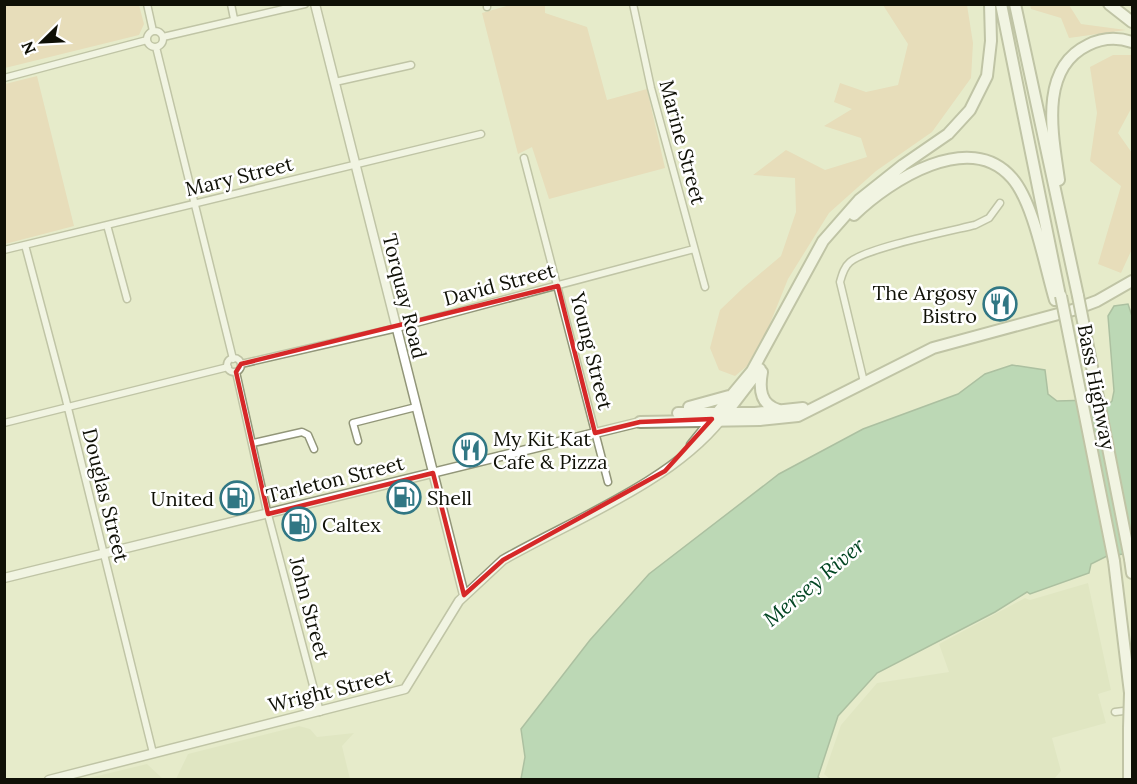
<svg xmlns="http://www.w3.org/2000/svg" width="1137" height="784" viewBox="0 0 1137 784" font-family="Lora,serif">
  <style>
    .built { fill: #dae0b9 }
    .green { fill: #e8cca6 }
    .water { fill: #8bc19b; stroke: #668c6e; stroke-width: 1.5 }
    .lines { fill: none; stroke-linecap: round; stroke-linejoin: round }
    .street-casing { stroke: #929679; stroke-width: 9 }
    .secondary-casing { stroke: #929679; stroke-width: 11 }
    .highway-casing { stroke: #929679; stroke-width: 14 }
    .street { stroke: #fff; stroke-width: 6 }
    .secondary { stroke: #fff; stroke-width: 8 }
    .highway { stroke: #fff; stroke-width: 10 }
    .highway-bridge-casing { stroke: #929679; stroke-width: 14; stroke-linecap: butt }
    .highway-bridge { stroke: #fff; stroke-width: 10 }
    .marked { fill: none; stroke: #d62828; stroke-width: 4.5; stroke-linejoin: round }
    .labels { text-anchor: middle; dominant-baseline: central; stroke-width: 5; stroke-linejoin: round; paint-order: stroke }
    .street-label { font-size: 20px; fill: #0f1006; stroke: #fff }
    .poi-label { font-size: 20px; fill: #0f1006; stroke: #fff; text-anchor: start }
    .water-label { font-size: 21px; font-style: italic; fill: #014522; stroke: #fff }
  </style>
  <rect width="100%" height="100%" fill="#e6ebcb"/>
  <path class="built" d="M1088,583L1111,690L1098,694L1106,723L1052,738L1061,771L1054,779L831,780L824,774L841,725L877,683L949,672L939,644L1025,598L1030,600Z
    M299,726L310,729L317,737L354,733L342,746L350,779H176L188,754Z
    M147,764L163,779H85Z"/>
  <path class="green" d="M4,5H139L144,24L139,35L5,68Z
    M510,5H545V13L587,27L607,100L647,89L665,168L549,199L532,147L518,154L482,13Z
    M883,5H967L973,43L971,78L932,132L876,171L829,213L788,279L767,331L747,366L735,376L719,370L710,348L720,310L743,288L781,256L796,212L795,178L753,175L786,150L825,170L867,157L861,138L824,126L852,109L834,102L840,83L866,92L898,85L908,44Z
    M1030,5H1069L1081,24L1126,30L1069,38L1061,18L1031,9Z
    M1113,55H1132V107L1118,133L1132,153V249L1121,273L1098,264L1121,186L1090,161L1097,113L1090,67Z
    M37,76L74,226L5,244V84Z"/>
  <path class="water" d="M1128,304L1132,316V553L1107,556L1091,564L1089,573L1030,594L1027,592L995,612L877,673L838,716L818,777L820,779H521L525,757L521,729L590,640L649,574L779,474L863,429L958,394L985,374L1012,365L1045,370L1048,394L1057,401L1092,400L1108,405L1112,401L1114,391L1108,316L1114,306Z"/>
  <g class="lines">
    <g class="street-casing">
      <path id="street" d="M147,4L153,31
        M231,4L234,19
        M487,4V7
        M633,4L651,88L705,287
        M147 39a8 8 0 1 1 16 0a8 8 0 1 1-16 0Z
        M163,37L305,4
        M156,47L233,359
        M4,78L147,40
        M335,82L411,65
        M524,158L608,482
        M107,225L127,299
        M25,245L65,396L153,753
        M4,250L481,134
        M227 365a7 7 0 1 1 14 0a7 7 0 1 1-14 0Z
        M241,364L397,328L694,249
        M236,372L266,507L320,712
        M864,382L840,282C842,275 844,267 850,262C866,248 950,231 975,225L989,218L1000,203
        M4,423L228,367
        M358,441L353,423L416,407
        M253,443L302,432L308,435L314,449
        M1115,712L1132,710"/>
    </g>
    <g class="secondary-casing">
      <path id="secondary" d="M315,4L464,595
        M691,445L712,419
        M4,578L640,422
        M49,780L405,689L459,601L503,560C573,520 670,483 721,420"/>
    </g>
    <g class="highway-casing">
      <path id="highway" d="M1001,4L1060,296
        M1015,4L1078,296
        M1109,4L1132,22
        M1059,180C1053,136 1038,69 1088,45C1102,38 1117,37 1132,42
        M854,215C890,180 970,129 1012,178C1034,203 1045,267 1055,300
        M762,372C759,388 760,405 779,410
        M689,407L729,396
        M678,413H755L803,408
        M724,416L760,369
        M712,419L752,371L823,241L859,200L903,165L948,134L970,110L987,76L991,41L990,4
        M640,422L760,420L798,416L933,348L1073,310L1097,301L1132,281
        M1130,559L1132,573
        M1114,561L1130,693
        M1129,780V728"/>
    </g>
    <use href="#street" class="street"/>
    <use href="#secondary" class="secondary"/>
    <use href="#highway" class="highway"/>
    <g class="highway-bridge-casing">
      <path id="highway-bridge" d="M1061,296L1114,561
        M1078,296L1130,559
        M1129,728L1130,693"/>
    </g>
    <use href="#highway-bridge" class="highway-bridge"/>
  </g>
  <path d="M0 0H1137V784H0ZM558,286L595,433L640,422L712,419L665,471L503,560L464,595L433,473L268,514L236,372L241,364Z" fill="#e6ebcb" fill-opacity=".55" fill-rule="evenodd"/>
  <path class="marked" d="M558,286L595,433L640,422L712,419L665,471L503,560L464,595L433,473L268,514L236,372L241,364Z"/>
  <defs>
    <g id="restaurant-ring" transform="scale(1.725)"><circle r="9.5" fill="#fff" stroke="#317784" stroke-width="1.5"/><path d="M-5-6h1v4h1v-4h1v4h1v-4h1v5L-1.5 .5V6h-2V.5L-5-1ZM5-6V6H3V1.5H1.5Q1.5-4 5-6Z" fill="#317784"/></g>
    <g id="fuel-ring" transform="scale(1.725)"><circle r="9.5" fill="#fff" stroke="#317784" stroke-width="1.5"/><path d="M-5.5-6h7V0h2V4h1.3V-2.5L3-4.5l.8-.8L6-3V5H2.5V1h-1V6h-7ZM-4.2-4.7v3.2H.2V-4.7Z" fill="#317784"/></g>
  </defs>
  <g fill-rule="evenodd">
    <use href="#restaurant-ring" x="1000" y="304"/>
    <use href="#restaurant-ring" x="470" y="450"/>
    <use href="#fuel-ring" x="404" y="497"/>
    <use href="#fuel-ring" x="237" y="498"/>
    <use href="#fuel-ring" x="299" y="524"/>
  </g>
  <g class="labels">
    <g class="street-label">
      <text transform="translate(683 142) rotate(75)">Marine Street</text>
      <text transform="translate(239 176) rotate(-14)">Mary Street</text>
      <text transform="translate(499 284) rotate(-15)">David Street</text>
      <text transform="translate(405 296) rotate(76)">Torquay Road</text>
      <text transform="translate(592 351) rotate(76)">Young Street</text>
      <text transform="translate(1097 387) rotate(79)">Bass Highway</text>
      <text transform="translate(335 479) rotate(-14)">Tarleton Street</text>
      <text transform="translate(106 495) rotate(76)">Douglas Street</text>
      <text transform="translate(310 608) rotate(75)">John Street</text>
      <text transform="translate(330 690) rotate(-14)">Wright Street</text>
    </g>
    <g class="poi-label">
      <text x="977" y="292" text-anchor="end">The Argosy<tspan x="977" dy="23">Bistro</tspan></text>
      <text x="493" y="438">My Kit Kat<tspan x="493" dy="23">Cafe &amp; Pizza</tspan></text>
      <text x="427" y="497">Shell</text>
      <text x="214" y="498" text-anchor="end">United</text>
      <text x="322" y="524">Caltex</text>
    </g>
    <g class="water-label">
      <text transform="translate(814 582) rotate(-40)">Mersey River</text>
    </g>
  </g>
  <rect width="1137" height="784" fill="none" stroke="#0f1006" stroke-width="12"/>
  <g transform="translate(42 42) rotate(246)" stroke="#ffffff" stroke-width="4.5" paint-order="stroke">
  <path d="M0-4.5L10 22L0 15L-10 22Z" fill="#0f1006"/>
  <text y="-9" font-size="16" font-weight="bold" text-anchor="middle" fill="#0f1006">N</text>
  </g>
</svg>
